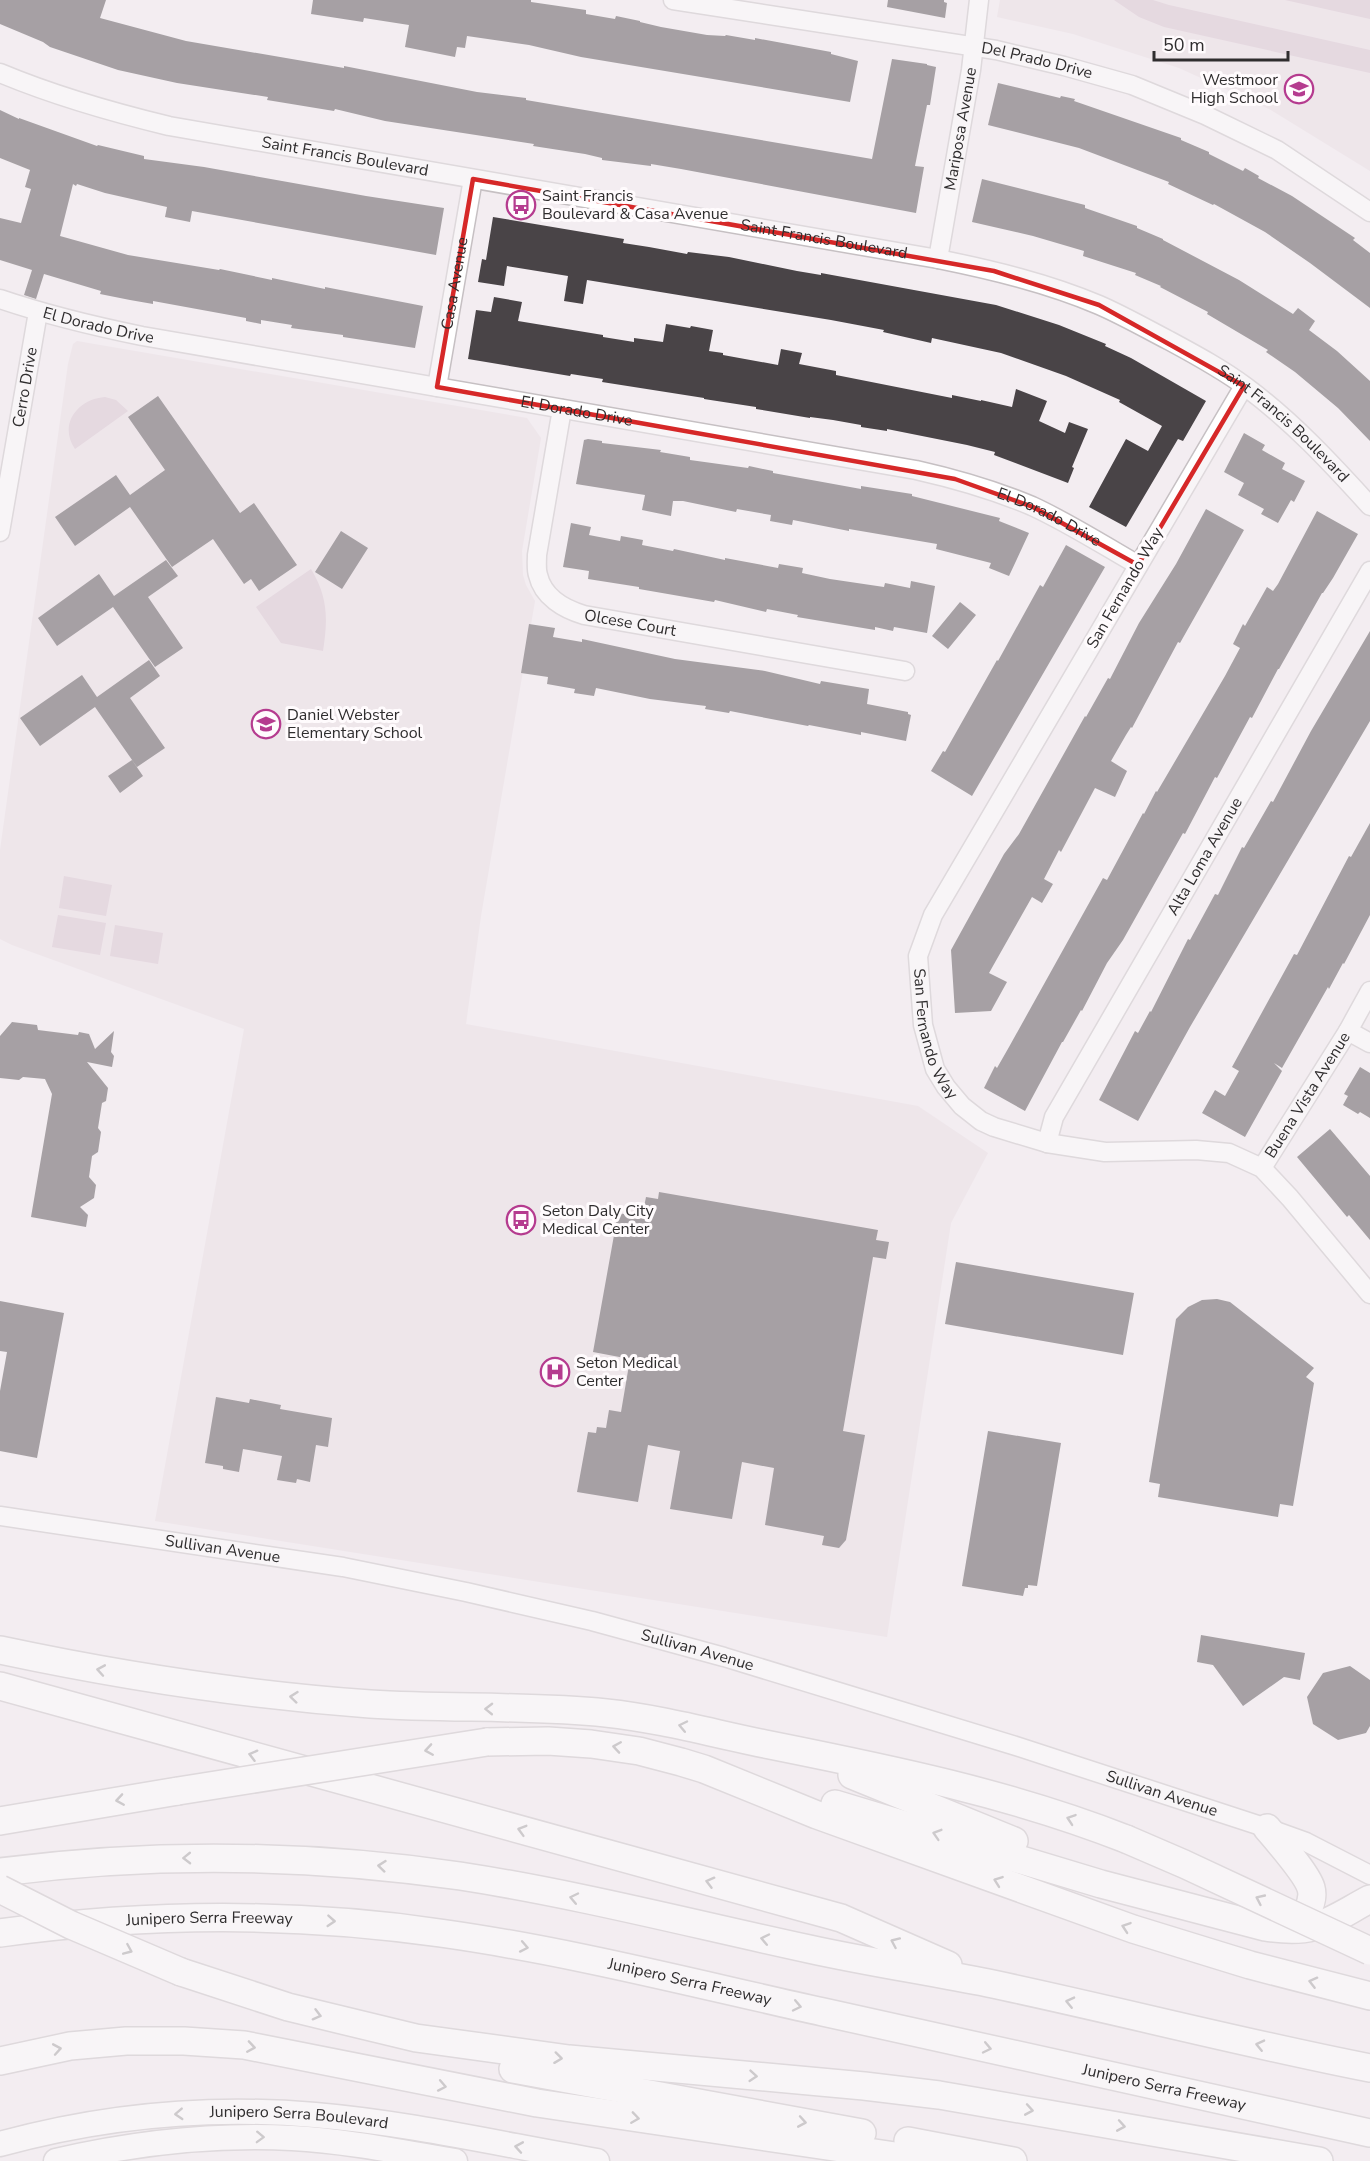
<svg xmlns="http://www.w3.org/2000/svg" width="1370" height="2161" viewBox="0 0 1370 2161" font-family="'Nunito Sans',sans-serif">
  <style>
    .built { fill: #e9dde3 }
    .green { fill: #d5c0cc }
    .building { fill: #494447 }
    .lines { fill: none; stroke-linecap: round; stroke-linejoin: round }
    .minor-casing { stroke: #c6c0c3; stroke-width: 21 }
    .major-casing { stroke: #c6c0c3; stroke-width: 27 }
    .highway-casing { stroke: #c6c0c3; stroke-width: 30 }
    .minor { stroke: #fff; stroke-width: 18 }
    .major { stroke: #fff; stroke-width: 24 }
    .highway { stroke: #fff; stroke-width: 27 }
    .highway-bridge-casing { stroke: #c6c0c3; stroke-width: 30; stroke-linecap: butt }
    .highway-bridge { stroke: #fff; stroke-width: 27 }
    .oneway { stroke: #a1a0a1 }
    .marked { fill: none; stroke: #d62828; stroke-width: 4.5; stroke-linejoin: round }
    .labels { text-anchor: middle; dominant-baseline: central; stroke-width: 6; stroke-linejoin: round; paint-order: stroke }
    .street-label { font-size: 16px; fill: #2f2d2e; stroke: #fffbfd }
    .poi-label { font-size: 16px; fill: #2f2d2e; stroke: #fffbfd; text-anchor: start }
  </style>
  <rect width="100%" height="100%" fill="#f3edf1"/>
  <path class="built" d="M1000,0H1370V171L1269,109L1179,68L1073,34L997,17Z
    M77,341L527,418L541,438L522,551L523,575L526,585L535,601L481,916L466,1024L918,1106L988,1153L951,1223L887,1637L155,1521L244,1029L12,945L0,939V850L68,364L73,344Z"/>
  <path class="green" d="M1114,0H1153L1169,5L1370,50V73L1164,27L1139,17Z
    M1285,0H1370V19Z
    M105,397L116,400L128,411L75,449C58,424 78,399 105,397Z
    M311,569C328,597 328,619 323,651L281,643L256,607Z
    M64,876L112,885L106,916L59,908Z
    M58,915L106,923L100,955L52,947Z
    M115,925L163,933L158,964L110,956Z"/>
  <path class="building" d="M0,0H106L100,18L186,41L344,68V66L477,92L526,98V100L872,159L892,59L927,64V65L936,67L930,105H927L915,166L924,167L916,213L681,169L651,164V166L602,160V158L585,154L533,146L534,144L385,121L335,109L334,111L267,100L268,97L177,83L118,70L50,47L43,42L0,24Z
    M313,0H531V2L586,10V14L615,19L616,16L640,21V22L661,27L707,35L725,36L726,35L755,40V38L777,42L831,52V54L858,61L850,102L581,57L529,45L467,36L465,48L457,47L455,57L405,47L409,25L364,18L363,22L311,14Z
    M888,0H944V2L947,3L945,18L887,7Z
    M998,83L1060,98L1061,96L1075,99L1074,101L1181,138V140L1209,152V154L1243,171L1245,168L1259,176L1258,178L1292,196L1355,238L1353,240L1370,253V308L1310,263L1265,232L1214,204L1213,205L1168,184L1169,182L1079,148L988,125Z
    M0,110L19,119V118L97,146L98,145L144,156V159L204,167L366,196L444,208L436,255L192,211L190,222L165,217L167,207L105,193L77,184L76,186L73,184L60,236L128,255L219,270L220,269L272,280V278L325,289V287L423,306L415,348L343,337V335L291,328L292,325L261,320V324L246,321V318L153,301V304L130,300L100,294L101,291L44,274L36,299L24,295L32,270L0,260V218L21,223L31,189L25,187L30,170L0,158Z
    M982,179L1085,205V208L1137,226V228L1163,239V240L1239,280L1293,314L1298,308L1315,321L1309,330L1337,351L1370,381V441L1338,408L1295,372L1266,352L1268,350L1207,314L1208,312L1160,287L1161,286L1135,275L1136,273L1083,256L1084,251L1033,236L972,222Z
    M493,217L624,239L623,243L649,247L687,254L688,252L729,257L797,271L821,275V273L996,305L1059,325L1106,344L1105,346L1131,358L1206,401L1183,441L1178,439L1126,527L1089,507L1126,439L1148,451L1162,426L1119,402L1120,400L1066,376L1001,353L932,338L931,343L883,332L884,330L831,320L587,280L583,304L564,301L568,276L507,266L504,286L478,282L482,259L486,260Z
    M494,297L522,302L518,321L603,335V337L634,342V338L663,342L666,324L690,328L691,326L713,330L709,351L723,353V355L778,365L781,349L802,353L799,364L836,371V375L952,398V395L981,401V400L1012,407L1016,389L1047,401L1039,421L1065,433L1069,422L1088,429L1072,467L1074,468L1068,483L994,455L995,452L967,445L887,429V431L861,427V425L833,420L810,417V418L756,409V407L704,399V398L602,382L603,379L571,374L570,376L468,359L476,310L491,312Z
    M158,396L240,513L254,503L297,565L259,591L251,579L244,584L213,539L172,567L130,507L75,546L55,517L116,475L130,495L165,470L128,417Z
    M1244,433L1265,445L1262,450L1285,463L1282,469L1305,481L1294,502L1291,500L1278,523L1261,514L1264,509L1238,495L1244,483L1224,472Z
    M588,439L602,441V443L661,450L660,452L690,457V460L748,468L749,466L773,471V473L861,489V486L912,494V496L1000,518L999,521L1029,533L1009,576L989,568L991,563L936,549L937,544L849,529V531L793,520L792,525L770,521L771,515L737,509L736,512L683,501H673L671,516L642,510L645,495L576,484L584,440Z
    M1206,509L1244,530L1180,643L1178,642L1132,728L1131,727L1126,735L1111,761L1127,771L1115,797L1095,788L1061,852L1059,850L1044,879L1053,884L1042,903L1032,897L989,973L1007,982L991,1011L955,1013L951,950L1004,854L1019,834L1085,716L1086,717L1108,678L1110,679L1139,623L1176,564Z
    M1317,511L1358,534L1333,578L1323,593H1322L1279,669H1278L1252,718L1250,717L1217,778L1215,777L1185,834L1183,833L1123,940L1107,963L1082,1011L1081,1010L1063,1042H1062L1025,1111L984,1088L995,1066L997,1068L1009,1047L1103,878L1107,880L1143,813L1144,814L1156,791L1157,792L1225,676L1240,648L1233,644L1243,624L1245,626L1267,587L1273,591L1278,584Z
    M571,523L591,527L589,535L620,541L621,536L643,540L642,545L673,551L674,549L725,560V558L778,568L779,564L803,568L802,573L830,579L884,587L885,583L910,588L911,581L935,586L927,633L894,627L893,631L875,627V630L797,617L798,615L767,609L766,612L715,600L714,602L639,589V587L588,579L589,571L563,567Z
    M341,531L368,548L342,589L315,572Z
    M1066,545L1105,567L972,796L931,771L943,751L945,752L997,660L998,661L1040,585L1043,587Z
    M166,560L178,576L148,597L183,648L155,667L113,607L57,646L38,618L99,574L114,596Z
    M960,602L976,615L948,649L932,636Z
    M529,624L555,628L553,637L582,642V639L675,659L765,671L820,684L821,681L869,689L867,704L908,712V714L911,715L906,741L861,732V735L809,725L808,726L730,711L729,713L705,709L706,706L650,699L596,688L594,696L574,693L575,689L547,684L548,677L521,673Z
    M1370,631V721L1190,1027L1138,1121L1099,1100L1135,1031L1138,1033L1150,1011L1151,1012L1188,939L1190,940L1215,894L1218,895L1242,847L1244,848L1271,801L1273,802L1311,731Z
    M149,660L160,676L130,698L165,748L137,767L95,707L40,746L20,718L82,675L97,697Z
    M132,760L143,776L120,793L108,776Z
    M1370,823V915L1344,964L1343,963L1329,989L1328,987L1282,1068L1274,1063L1282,1071L1245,1137L1202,1113L1215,1090L1225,1096L1239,1071L1232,1067L1294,954L1297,955L1349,856L1351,857Z
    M12,1022L37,1025L38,1030L78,1035L79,1032L89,1034L95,1049L114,1031L111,1052L114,1056L112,1067L87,1062L108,1088L106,1101L102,1103L98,1128L101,1132L98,1152L92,1156L89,1177L96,1185L94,1198L80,1207L88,1215L86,1227L31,1217L52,1094L45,1079L23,1077L19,1080L0,1078V1036Z
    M1360,1067L1370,1073V1118L1360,1112L1358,1114L1343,1105L1348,1096L1344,1094Z
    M1330,1129L1370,1176V1240L1349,1215L1347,1217L1297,1157Z
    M659,1192L878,1230L876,1240L889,1242L886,1259L873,1257L843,1431L865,1435L846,1540L839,1548L822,1545L824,1536L765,1525L774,1468L742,1462L732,1519L670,1509L680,1451L648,1445L638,1502L577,1492L588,1432L596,1433L597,1427L606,1428L609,1410L621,1412L630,1359L593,1352L618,1213L642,1217L646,1197L658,1199Z
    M956,1262L1134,1293L1123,1355L945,1324Z
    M1217,1299L1230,1302L1314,1368L1306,1377L1314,1383L1293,1506L1280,1504L1278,1517L1158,1497L1160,1484L1149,1482L1176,1319L1188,1307L1202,1300Z
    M0,1301L64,1313L37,1458L0,1451V1391L7,1352L0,1351Z
    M216,1397L249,1403L250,1399L281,1405L280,1409L332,1418L328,1447L316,1445L310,1482L297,1479L296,1483L277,1480L282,1456L243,1449L239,1472L223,1469V1466L205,1463Z
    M988,1431L1061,1443L1037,1586L1028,1585V1588H1025L1023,1596L962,1586Z
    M1201,1635L1305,1653L1300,1680L1284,1677L1243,1706L1213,1665L1197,1662Z
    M1350,1666L1370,1680V1726L1366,1733L1338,1740L1313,1724L1307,1697L1323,1673Z"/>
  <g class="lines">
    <g class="minor-casing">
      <g id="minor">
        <path id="s1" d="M673,0L996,50L1064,66L1132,85L1205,115L1277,150L1370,212"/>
        <path id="s2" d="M0,73C55,96 111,112 169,126L938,259C992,270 1047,283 1099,305C1122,315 1145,328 1168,340C1194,354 1222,369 1246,387C1292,421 1331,463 1370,506"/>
        <path id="s3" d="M938,259L971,70L979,0"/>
        <path id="s4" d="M0,299C47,315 93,326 142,336L916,470C956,479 994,490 1032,506C1069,523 1103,545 1138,565"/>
        <path id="s5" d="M1244,386L933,915L918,956L923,1025L935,1069L946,1087L962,1106L981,1121L994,1127L1047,1143L1105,1152L1196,1150L1229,1153L1262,1168L1290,1198L1370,1294"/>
        <path id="s6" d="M437,387L473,179"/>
        <path id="s7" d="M562,409L537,555C537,561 536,569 538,575C543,597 564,609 584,615L905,671"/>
        <path id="s8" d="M0,532L38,312"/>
        <path d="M1348,1031L1370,1043"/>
        <path id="s9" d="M1047,1143L1054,1117L1370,571"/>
        <path id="s10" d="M1262,1168L1348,1031L1370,991"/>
        <path id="s11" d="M0,1516L343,1567L466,1592L592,1621L724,1657L1019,1747L1267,1828L1306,1842L1370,1875"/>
      </g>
    </g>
    <g class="major-casing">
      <g id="major">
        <path id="s12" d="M0,2144C102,2116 209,2106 315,2115C409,2123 504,2145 597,2161"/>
        <path d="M56,2161C134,2143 212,2134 292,2138C347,2141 401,2152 455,2161"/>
      </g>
    </g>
    <g class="highway-casing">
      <g id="highway">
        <path d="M0,1650C122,1676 246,1695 370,1704C449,1709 528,1705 606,1713C662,1719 715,1734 770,1745C890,1769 1012,1794 1126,1839"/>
        <path d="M0,1686L841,1918L948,1965"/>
        <path d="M487,1742L548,1741L591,1744L639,1751L681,1762L704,1769L817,1815L1133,1929L1250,1965L1370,1996"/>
        <path d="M852,1775L1014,1841"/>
        <path d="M835,1804L1101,1884L1265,1927C1317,1935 1327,1922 1370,1899"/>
        <path d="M0,1821L178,1791"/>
        <path d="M1267,1828C1278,1841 1307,1874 1311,1888C1313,1895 1311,1904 1307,1911C1301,1920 1291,1926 1280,1927"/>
        <path d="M0,1872C153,1852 307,1854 460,1876C577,1894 693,1924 809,1949C868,1962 928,1971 988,1983C1116,2010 1242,2043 1370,2068"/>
        <path id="s13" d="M0,1933C146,1913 294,1912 440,1933C569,1951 696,1984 823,2012C1006,2052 1188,2093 1370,2133"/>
        <path d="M181,1972L288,2007L416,2038L569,2059L864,2086L939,2095L1319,2161"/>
        <path d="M0,2061L70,2046L126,2041H184L244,2045L537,2103L929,2161"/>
        <path d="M513,2069L862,2133"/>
        <path d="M908,2141L1013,2161"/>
      </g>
    </g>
    <use href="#minor" class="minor"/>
    <use href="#major" class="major"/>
    <use href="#highway" class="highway"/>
    <g class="highway-bridge-casing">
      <path id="highway-bridge" d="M178,1791L487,1742
        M1126,1839L1184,1864L1370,1951
        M0,1889L71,1925L181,1972"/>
    </g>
    <use href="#highway-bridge" class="highway-bridge"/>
  </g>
  <defs><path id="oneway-chevron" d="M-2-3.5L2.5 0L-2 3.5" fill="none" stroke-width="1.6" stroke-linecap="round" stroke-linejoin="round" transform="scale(1.5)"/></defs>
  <g class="oneway">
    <use href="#oneway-chevron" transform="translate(101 1670) rotate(-170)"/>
    <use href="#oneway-chevron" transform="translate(294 1697) rotate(-174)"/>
    <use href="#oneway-chevron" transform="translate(489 1709) rotate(-179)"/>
    <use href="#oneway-chevron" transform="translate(683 1726) rotate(-168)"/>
    <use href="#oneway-chevron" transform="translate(617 1747) rotate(-171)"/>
    <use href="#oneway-chevron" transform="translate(429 1750) rotate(171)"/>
    <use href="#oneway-chevron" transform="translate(253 1755) rotate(-165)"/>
    <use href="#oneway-chevron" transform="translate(120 1800) rotate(171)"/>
    <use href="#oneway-chevron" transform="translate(1071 1819) rotate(-161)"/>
    <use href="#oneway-chevron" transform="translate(522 1830) rotate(-164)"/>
    <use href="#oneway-chevron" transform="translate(937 1834) rotate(-163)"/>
    <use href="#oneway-chevron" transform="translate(187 1858) rotate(179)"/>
    <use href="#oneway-chevron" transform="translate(382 1866) rotate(-174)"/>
    <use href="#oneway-chevron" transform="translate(998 1881) rotate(-160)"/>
    <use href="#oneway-chevron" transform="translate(710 1882) rotate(-165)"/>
    <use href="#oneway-chevron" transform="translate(574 1898) rotate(-168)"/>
    <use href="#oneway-chevron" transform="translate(1260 1899) rotate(-155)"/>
    <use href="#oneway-chevron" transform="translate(331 1921) rotate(4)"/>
    <use href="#oneway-chevron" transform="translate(1126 1927) rotate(-161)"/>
    <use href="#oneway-chevron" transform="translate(765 1939) rotate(-168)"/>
    <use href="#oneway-chevron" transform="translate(895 1942) rotate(-156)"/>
    <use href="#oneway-chevron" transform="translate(524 1947) rotate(11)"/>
    <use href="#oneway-chevron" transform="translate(128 1950) rotate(23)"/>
    <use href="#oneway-chevron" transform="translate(1313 1982) rotate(-166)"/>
    <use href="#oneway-chevron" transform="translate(1070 2002) rotate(-167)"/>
    <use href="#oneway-chevron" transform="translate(797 2006) rotate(12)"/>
    <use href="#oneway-chevron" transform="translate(317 2015) rotate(15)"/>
    <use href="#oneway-chevron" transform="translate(1260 2045) rotate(-167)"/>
    <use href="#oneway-chevron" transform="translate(251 2047) rotate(9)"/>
    <use href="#oneway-chevron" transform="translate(987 2048) rotate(12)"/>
    <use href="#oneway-chevron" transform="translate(57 2049) rotate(-10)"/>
    <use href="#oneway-chevron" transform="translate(558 2058) rotate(7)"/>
    <use href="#oneway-chevron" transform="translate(753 2076) rotate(5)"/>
    <use href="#oneway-chevron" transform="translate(442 2086) rotate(11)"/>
    <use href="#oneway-chevron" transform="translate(1029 2110) rotate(10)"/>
    <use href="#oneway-chevron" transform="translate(179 2114) rotate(177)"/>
    <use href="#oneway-chevron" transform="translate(635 2118) rotate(8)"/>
    <use href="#oneway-chevron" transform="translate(802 2122) rotate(10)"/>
    <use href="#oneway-chevron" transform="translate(1121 2126) rotate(10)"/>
    <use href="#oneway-chevron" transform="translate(260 2137) rotate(2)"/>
    <use href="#oneway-chevron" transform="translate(519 2147) rotate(-170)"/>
  </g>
  <path d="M0 0H1370V2161H0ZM473,179L994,271L1099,305L1244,386L1138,565L1033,507L955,479L437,387Z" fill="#f3edf1" fill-opacity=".55" fill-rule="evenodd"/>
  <path class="marked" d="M473,179L994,271L1099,305L1244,386L1138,565L1033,507L955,479L437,387Z"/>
  <defs>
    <g id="school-ring" transform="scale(1.5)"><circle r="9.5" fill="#fffbfd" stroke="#b53b8f" stroke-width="1.5"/><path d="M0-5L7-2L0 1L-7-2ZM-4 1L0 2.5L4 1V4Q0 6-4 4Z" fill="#b53b8f"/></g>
    <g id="bus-ring" transform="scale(1.5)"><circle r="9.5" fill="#fffbfd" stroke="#b53b8f" stroke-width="1.5"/><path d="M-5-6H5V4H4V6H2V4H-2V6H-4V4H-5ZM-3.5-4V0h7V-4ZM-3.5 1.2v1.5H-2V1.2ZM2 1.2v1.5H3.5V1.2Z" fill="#b53b8f"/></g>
    <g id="hospital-ring" transform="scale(1.5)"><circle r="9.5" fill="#fffbfd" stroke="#b53b8f" stroke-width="1.5"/><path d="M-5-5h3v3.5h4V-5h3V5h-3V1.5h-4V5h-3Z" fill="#b53b8f"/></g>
  </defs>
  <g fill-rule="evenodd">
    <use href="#school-ring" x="1299" y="89"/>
    <use href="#bus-ring" x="521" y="205"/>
    <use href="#school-ring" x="266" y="724"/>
    <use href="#bus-ring" x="521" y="1220"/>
    <use href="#hospital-ring" x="555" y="1372"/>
  </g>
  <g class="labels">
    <g class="street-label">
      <text stroke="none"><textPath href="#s1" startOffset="369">Del Prado Drive</textPath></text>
      <text stroke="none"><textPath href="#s3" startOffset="132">Mariposa Avenue</textPath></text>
      <text stroke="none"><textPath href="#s2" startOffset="356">Saint Francis Boulevard</textPath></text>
      <text stroke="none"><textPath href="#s2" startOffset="842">Saint Francis Boulevard</textPath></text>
      <text stroke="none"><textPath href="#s6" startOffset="105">Casa Avenue</textPath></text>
      <text stroke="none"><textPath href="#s4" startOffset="102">El Dorado Drive</textPath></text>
      <text stroke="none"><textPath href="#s8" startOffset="147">Cerro Drive</textPath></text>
      <text stroke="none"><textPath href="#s4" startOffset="588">El Dorado Drive</textPath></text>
      <text stroke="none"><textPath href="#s2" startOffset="1346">Saint Francis Boulevard</textPath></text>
      <text stroke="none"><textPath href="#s4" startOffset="1074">El Dorado Drive</textPath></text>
      <text transform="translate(1125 588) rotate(-60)">San Fernando Way</text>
      <text stroke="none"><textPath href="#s7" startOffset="279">Olcese Court</textPath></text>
      <text stroke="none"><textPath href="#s9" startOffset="328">Alta Loma Avenue</textPath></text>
      <text stroke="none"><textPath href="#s5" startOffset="738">San Fernando Way</textPath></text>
      <text stroke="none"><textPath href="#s10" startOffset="86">Buena Vista Avenue</textPath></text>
      <text stroke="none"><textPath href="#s11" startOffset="225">Sullivan Avenue</textPath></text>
      <text stroke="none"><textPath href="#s11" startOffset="711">Sullivan Avenue</textPath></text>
      <text stroke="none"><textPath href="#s11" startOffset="1197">Sullivan Avenue</textPath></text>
      <text stroke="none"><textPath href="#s13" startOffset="210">Junipero Serra Freeway</textPath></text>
      <text stroke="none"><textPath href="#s13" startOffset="696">Junipero Serra Freeway</textPath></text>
      <text stroke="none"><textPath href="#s13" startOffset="1182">Junipero Serra Freeway</textPath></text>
      <text stroke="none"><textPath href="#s12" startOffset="302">Junipero Serra Boulevard</textPath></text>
    </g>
    <g class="poi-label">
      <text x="1278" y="80" text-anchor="end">Westmoor<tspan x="1278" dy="18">High School</tspan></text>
      <text x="542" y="196">Saint Francis<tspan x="542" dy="18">Boulevard &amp; Casa Avenue</tspan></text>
      <text x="287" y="715">Daniel Webster<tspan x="287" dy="18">Elementary School</tspan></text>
      <text x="542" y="1211">Seton Daly City<tspan x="542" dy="18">Medical Center</tspan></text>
      <text x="576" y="1363">Seton Medical<tspan x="576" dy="18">Center</tspan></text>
    </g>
  </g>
  <path d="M1154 51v9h134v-9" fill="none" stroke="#2f2d2e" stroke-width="3"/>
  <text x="1163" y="51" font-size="18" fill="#2f2d2e" stroke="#fffbfd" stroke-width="4.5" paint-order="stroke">50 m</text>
</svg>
